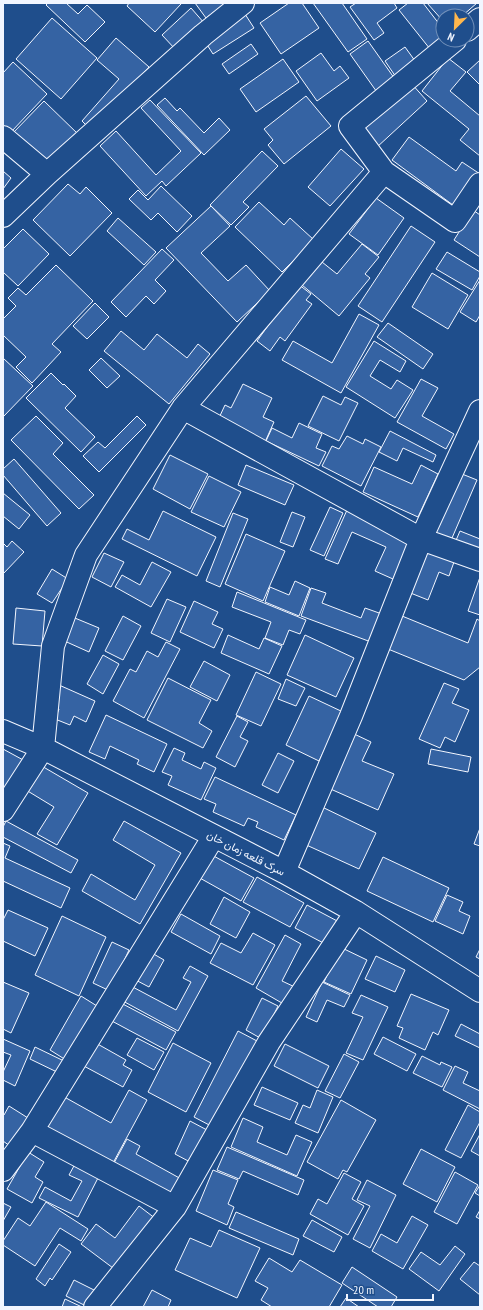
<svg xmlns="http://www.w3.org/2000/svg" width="483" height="1310" viewBox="0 0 483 1310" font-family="'PT Sans Narrow',Vazirmatn,sans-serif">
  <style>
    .building { fill: #3563a3; stroke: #f2f6ff }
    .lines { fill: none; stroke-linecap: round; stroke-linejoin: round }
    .minor-casing { stroke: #f2f6ff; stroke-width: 24 }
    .minor { stroke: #1f4e8c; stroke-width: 22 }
    .labels { text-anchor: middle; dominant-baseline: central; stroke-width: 3; stroke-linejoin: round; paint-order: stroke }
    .street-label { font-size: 11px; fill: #f2f6ff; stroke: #1f4e8c }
  </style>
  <rect width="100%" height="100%" fill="#1f4e8c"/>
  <path class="building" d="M48,3H66L78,14L87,5L105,22L85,42L46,5Z
    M129,3H180L181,4L155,32L127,6Z
    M195,3H226L206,18Z
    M289,3H302L319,28L281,54L260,23Z
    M313,3H342L367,39L348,52Z
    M356,3H394L397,8L377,23L384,33L374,40L350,7Z
    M408,3H423L443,29V38L430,49L399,10Z
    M427,3H477L462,16H443V21Z
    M191,8L205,24L176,50L162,35Z
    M245,14L254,28L213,54L204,40Z
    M52,18L97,58L61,99L16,59Z
    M116,38L149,67L92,131L82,121L119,79L97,60Z
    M368,41L397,82L379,95L350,54Z
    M251,44L258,54L229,74L222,64Z
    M405,47L418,65L398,80L385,61Z
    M321,53L334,71L340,66L349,78L317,101L296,71Z
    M448,58L466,72L450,91L480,116V156L460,140L469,129L422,91Z
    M283,59L299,82L256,112L240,89Z
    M480,60V85L467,72Z
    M13,62L47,94L11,132L3,125V73Z
    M411,83L427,101L376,148L360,130Z
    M306,96L331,126L284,164L268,145L273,140L264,129Z
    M165,98L177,111L180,108L204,133L219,118L230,130L204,155L157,105Z
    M150,100L201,153L166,186L162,181L146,196L100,146L116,131L156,175L181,151L141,108Z
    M44,101L79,135L47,169L11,135Z
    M409,137L456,171L462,162L480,174L457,208L392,160Z
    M341,149L364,169L330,206L308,187Z
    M262,151L278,166L243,202L249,207L231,225L210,205Z
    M3,171L11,178L3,189Z
    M68,184L80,194L86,187L112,213L70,256L33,220Z
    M161,186L192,216L177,232L158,213L151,220L129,199L138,190L148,200Z
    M376,198L404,218L378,255L349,234Z
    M259,202L284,225L290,218L314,240L282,272L235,227Z
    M211,206L230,226L201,253L228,281L246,265L270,291L237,322L166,248Z
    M473,210L480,215V257L454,240Z
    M118,218L156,252L144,265L107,231Z
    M411,226L435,242L382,322L358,306Z
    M23,229L49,254L18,286L3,272V249Z
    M362,244L379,257L365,274L370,278L339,316L302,285L322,262L337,274Z
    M162,249L174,260L155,280L166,291L154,304L146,296L126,317L111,302Z
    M447,252L480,272V276L472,290L436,269Z
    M56,265L93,301L52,344L61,352L32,383L16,367L26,357L3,335V319L16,306L8,298L18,288L26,295Z
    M432,273L468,295L448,329L412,307Z
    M480,280V315L476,322L460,312Z
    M298,284L311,294L306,300L312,304L285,341L280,337L270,351L257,341Z
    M95,303L109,317L87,339L73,326Z
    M359,314L379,325L341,393L282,360L293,341L332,363Z
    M388,323L433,354L423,369L377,337Z
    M121,331L144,350L157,334L187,358L198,344L210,354L169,404L104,351Z
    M374,341L406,361L400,372L380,360L370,376L391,389L397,380L413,390L395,418L346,387Z
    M3,358L33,386L3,417Z
    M101,358L120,376L107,388L89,370Z
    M51,373L63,385L64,384L76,396L65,408L95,437L81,452L26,398Z
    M421,379L438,388L422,416L454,434L446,449L397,422Z
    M243,384L272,398L263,417L274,422L265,442L218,420L225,405L231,408Z
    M323,396L341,405L345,397L358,403L339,441L308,426Z
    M36,416L63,443L53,454L94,495L79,509L11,440Z
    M137,416L146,425L99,472L83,456L98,442L105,448Z
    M299,423L322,434L316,448L326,452L319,466L266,441L272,428L292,438Z
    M390,431L436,455L433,462L403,448L397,461L379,452Z
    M347,436L363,444L365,439L381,447L361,486L322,466L332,446L339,449Z
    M170,455L208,474L190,509L153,489Z
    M14,459L61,513L47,526L3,475V469Z
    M246,465L294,485L285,505L238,485Z
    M421,465L438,474L418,517L363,492L374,467L412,484Z
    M457,472L477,480L449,545L429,536Z
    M209,476L241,492L224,527L191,512Z
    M3,493L30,515L19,529L3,516Z
    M330,507L343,513L324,556L310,550Z
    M347,510L411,539L393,579L375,571L386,547L352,532L338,564L325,559Z
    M163,511L216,537L197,576L122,539L127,529L149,540Z
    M292,512L305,517L293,547L280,542Z
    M233,513L248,519L220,587L206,581Z
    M460,531L480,539V556L454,545Z
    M246,534L285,551L263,601L225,584Z
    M12,541L24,552L3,574V543L7,547Z
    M425,550L454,562L449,576L439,572L428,600L408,592Z
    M104,553L124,562L111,587L92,577Z
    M152,562L171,572L151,607L115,587L122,575L140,585Z
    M52,569L68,579L52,603L37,594Z
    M480,577V615L468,611Z
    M295,581L310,588L299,616L265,602L270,587L289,595Z
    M311,588L326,593L322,603L361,618L365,608L382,614L371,642L301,616Z
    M237,592L306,620L300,634L289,630L283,645L265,638L271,622L232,607Z
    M167,599L186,607L170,642L151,633Z
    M194,601L218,612L212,624L223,629L214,648L180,632Z
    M16,608L45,611L42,646L13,644Z
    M70,616L99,628L89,652L60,639Z
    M123,616L141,626L123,660L105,651Z
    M402,616L468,643L477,619L480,621V667L464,680L388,649Z
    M228,635L259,649L264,638L282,646L269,674L221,653Z
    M305,635L354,658L336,697L287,675Z
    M166,642L180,649L144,718L113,701L130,669L136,672L147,651L158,657Z
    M103,655L119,664L103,694L87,684Z
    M204,661L230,675L217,701L190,687Z
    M256,672L281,684L261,726L236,715Z
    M168,678L211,700L199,723L212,731L203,748L147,720Z
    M286,679L305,688L296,706L278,699Z
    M444,683L459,689L452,703L469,710L455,742L445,737L440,748L419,739Z
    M59,685L95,701L86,722L74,716L70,725L55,719L59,709L50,706Z
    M309,696L343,712L319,761L286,745Z
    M106,715L167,744L154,772L137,764L139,760L110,746L105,759L89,752Z
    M237,716L248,722L240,737L248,741L235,767L216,757Z
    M350,732L371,742L362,761L394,774L378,810L326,787Z
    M174,748L185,753L182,760L201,769L204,762L216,768L201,800L168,785L172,776L162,772Z
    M3,749L25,761L9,791L3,787Z
    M431,749L471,757L468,772L428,764Z
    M278,753L294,761L278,793L262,785Z
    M40,765L88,793L57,845L37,834L54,807L26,790Z
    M215,777L296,815L284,840L256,827L258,822L248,818L244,826L213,812L216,804L204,799Z
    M320,806L376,833L359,869L302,843Z
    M6,821L78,860L71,873L3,837V827Z
    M124,821L181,853L140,924L82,891L91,874L135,900L155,865L113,840Z
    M480,828V846L474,844Z
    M3,843L10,846L5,858L70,888L61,908L3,881Z
    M210,854L254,878L241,901L198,877Z
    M383,857L449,888L433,922L367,891Z
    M257,877L304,903L290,927L243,902Z
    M447,895L463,902L459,911L470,916L463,934L435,921Z
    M224,897L250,912L236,938L210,924Z
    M307,905L341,923L329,946L295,928Z
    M8,910L48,928L35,956L3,941V920Z
    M181,914L220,936L211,954L171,932Z
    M62,916L106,937L79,996L35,975Z
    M253,933L275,945L253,985L210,963L221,943L241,953Z
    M285,935L301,944L282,981L297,988L287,1006L256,988Z
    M112,942L129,950L110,991L93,983Z
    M340,947L367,960L351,994L324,982Z
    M145,949L164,960L149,987L130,977Z
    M480,949V959L476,957Z
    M376,956L405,970L395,992L365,979Z
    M190,966L208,976L178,1031L121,1000L129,985L176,1010L191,982L183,978Z
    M3,982L29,993L11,1033L3,1029Z
    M322,982L350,995L344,1007L327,1000L317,1022L306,1017Z
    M411,994L449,1010L438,1035L433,1032L425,1050L399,1038L403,1028L397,1026Z
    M361,995L388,1007L363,1060L346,1053L363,1017L352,1013Z
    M81,996L97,1006L66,1060L50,1050Z
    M262,998L278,1006L262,1039L246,1030Z
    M119,1002L176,1032L166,1050L110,1020Z
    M461,1024L480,1034V1048L455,1036Z
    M238,1031L257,1041L213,1127L194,1117Z
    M383,1037L416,1054L407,1071L374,1054Z
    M137,1038L164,1052L154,1070L127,1055Z
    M3,1039L30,1051L15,1086L3,1080V1072L11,1055L3,1052Z
    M94,1042L126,1060L123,1065L132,1070L123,1087L82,1065Z
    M173,1043L211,1063L186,1112L148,1092Z
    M285,1044L329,1066L318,1088L274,1066Z
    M35,1047L64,1061L59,1073L30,1059Z
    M344,1054L359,1062L340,1098L325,1091Z
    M422,1056L440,1065L441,1062L452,1067L442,1087L413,1073Z
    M455,1066L468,1072L463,1083L480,1091V1090V1109L443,1090Z
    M262,1087L298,1103L290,1120L254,1105Z
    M129,1090L147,1100L113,1163L42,1125L59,1094L111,1123Z
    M317,1090L333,1097L318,1133L295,1123L303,1105L310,1108Z
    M341,1100L376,1120L347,1172L343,1170L338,1179L307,1162Z
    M468,1105L480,1112V1122L461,1158L445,1150Z
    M9,1106L28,1118L10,1146L3,1141V1114L4,1115Z
    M243,1118L263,1127L257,1142L287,1155L296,1135L312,1142L297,1176L231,1147Z
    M190,1121L207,1130L192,1163L175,1154Z
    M480,1134V1156L471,1151Z
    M127,1139L140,1146L136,1154L183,1180L174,1196L114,1163Z
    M227,1147L304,1180L298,1195L243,1171L239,1179L217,1170Z
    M421,1149L455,1167L437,1202L403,1184Z
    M28,1152L44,1162L35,1177L43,1182L32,1203L7,1189Z
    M75,1164L99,1176L78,1217L39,1198L45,1187L71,1201L82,1181L69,1175Z
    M213,1170L238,1180L228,1204L234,1207L227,1225L196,1211Z
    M455,1172L478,1185L457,1224L434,1212Z
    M344,1173L361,1182L352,1199L364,1206L348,1235L310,1214L318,1199L327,1204Z
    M367,1180L396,1195L370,1248L353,1239L370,1206L357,1200Z
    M480,1185V1196L475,1193Z
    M46,1202L88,1229L81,1241L60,1228L35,1266L3,1245V1241L18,1218L30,1226Z
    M3,1203L11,1207L3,1221Z
    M139,1206L156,1219L117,1271L81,1244L96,1224L115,1238Z
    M480,1210V1219L476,1217Z
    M236,1212L299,1239L293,1255L229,1228Z
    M412,1216L428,1225L403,1269L372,1251L381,1234L397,1243Z
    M312,1220L342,1237L334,1252L303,1236Z
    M219,1230L260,1248L237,1298L175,1270L190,1238L211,1247Z
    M59,1244L71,1252L52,1280L50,1278L45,1286L36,1279Z
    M455,1246L465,1254L439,1291L409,1269L421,1252L440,1265Z
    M269,1258L292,1272L300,1260L342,1285L329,1307H272L261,1300L268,1288L255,1281Z
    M474,1262L480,1266V1295L460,1279Z
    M352,1267L397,1297L391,1307H378L342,1283Z
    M74,1280L98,1292L88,1307L66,1296Z
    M152,1290L171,1300L168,1307H143Z
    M346,1298L359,1307H340Z
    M65,1299L82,1307H62Z"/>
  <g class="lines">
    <g class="minor-casing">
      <path id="minor" d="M467,30L480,19
        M455,40L350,126L384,172L455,221L480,184
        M3,137L47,174
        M3,216L47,174L203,35L243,3
        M183,408L421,539L480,560
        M3,731L43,748L284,872L356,912L480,991
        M3,810L43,748L53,646L86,555L183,408L384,172
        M284,872L351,716L421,539L480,411
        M32,1131L175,1207
        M3,1170L32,1131L214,836
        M95,1307L175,1207L269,1042L356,912"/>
    </g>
    <use href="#minor" class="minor"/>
  </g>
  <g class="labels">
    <g class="street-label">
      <text transform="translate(246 853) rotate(27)">سرک قلعه زمان خان</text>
    </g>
  </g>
  <rect width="483" height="1310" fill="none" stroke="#f2f6ff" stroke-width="8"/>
  <g transform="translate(455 28) rotate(204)"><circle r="19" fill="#1f4e8c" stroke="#7391ba"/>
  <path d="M0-3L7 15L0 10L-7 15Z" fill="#ffb74d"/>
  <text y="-6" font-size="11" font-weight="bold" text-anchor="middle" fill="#f2f6ff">N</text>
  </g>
  <path d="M347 1294v6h86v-6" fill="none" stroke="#f2f6ff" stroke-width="2"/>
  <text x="353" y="1294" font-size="12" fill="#f2f6ff" stroke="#1f4e8c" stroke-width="3" paint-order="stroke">20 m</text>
</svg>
